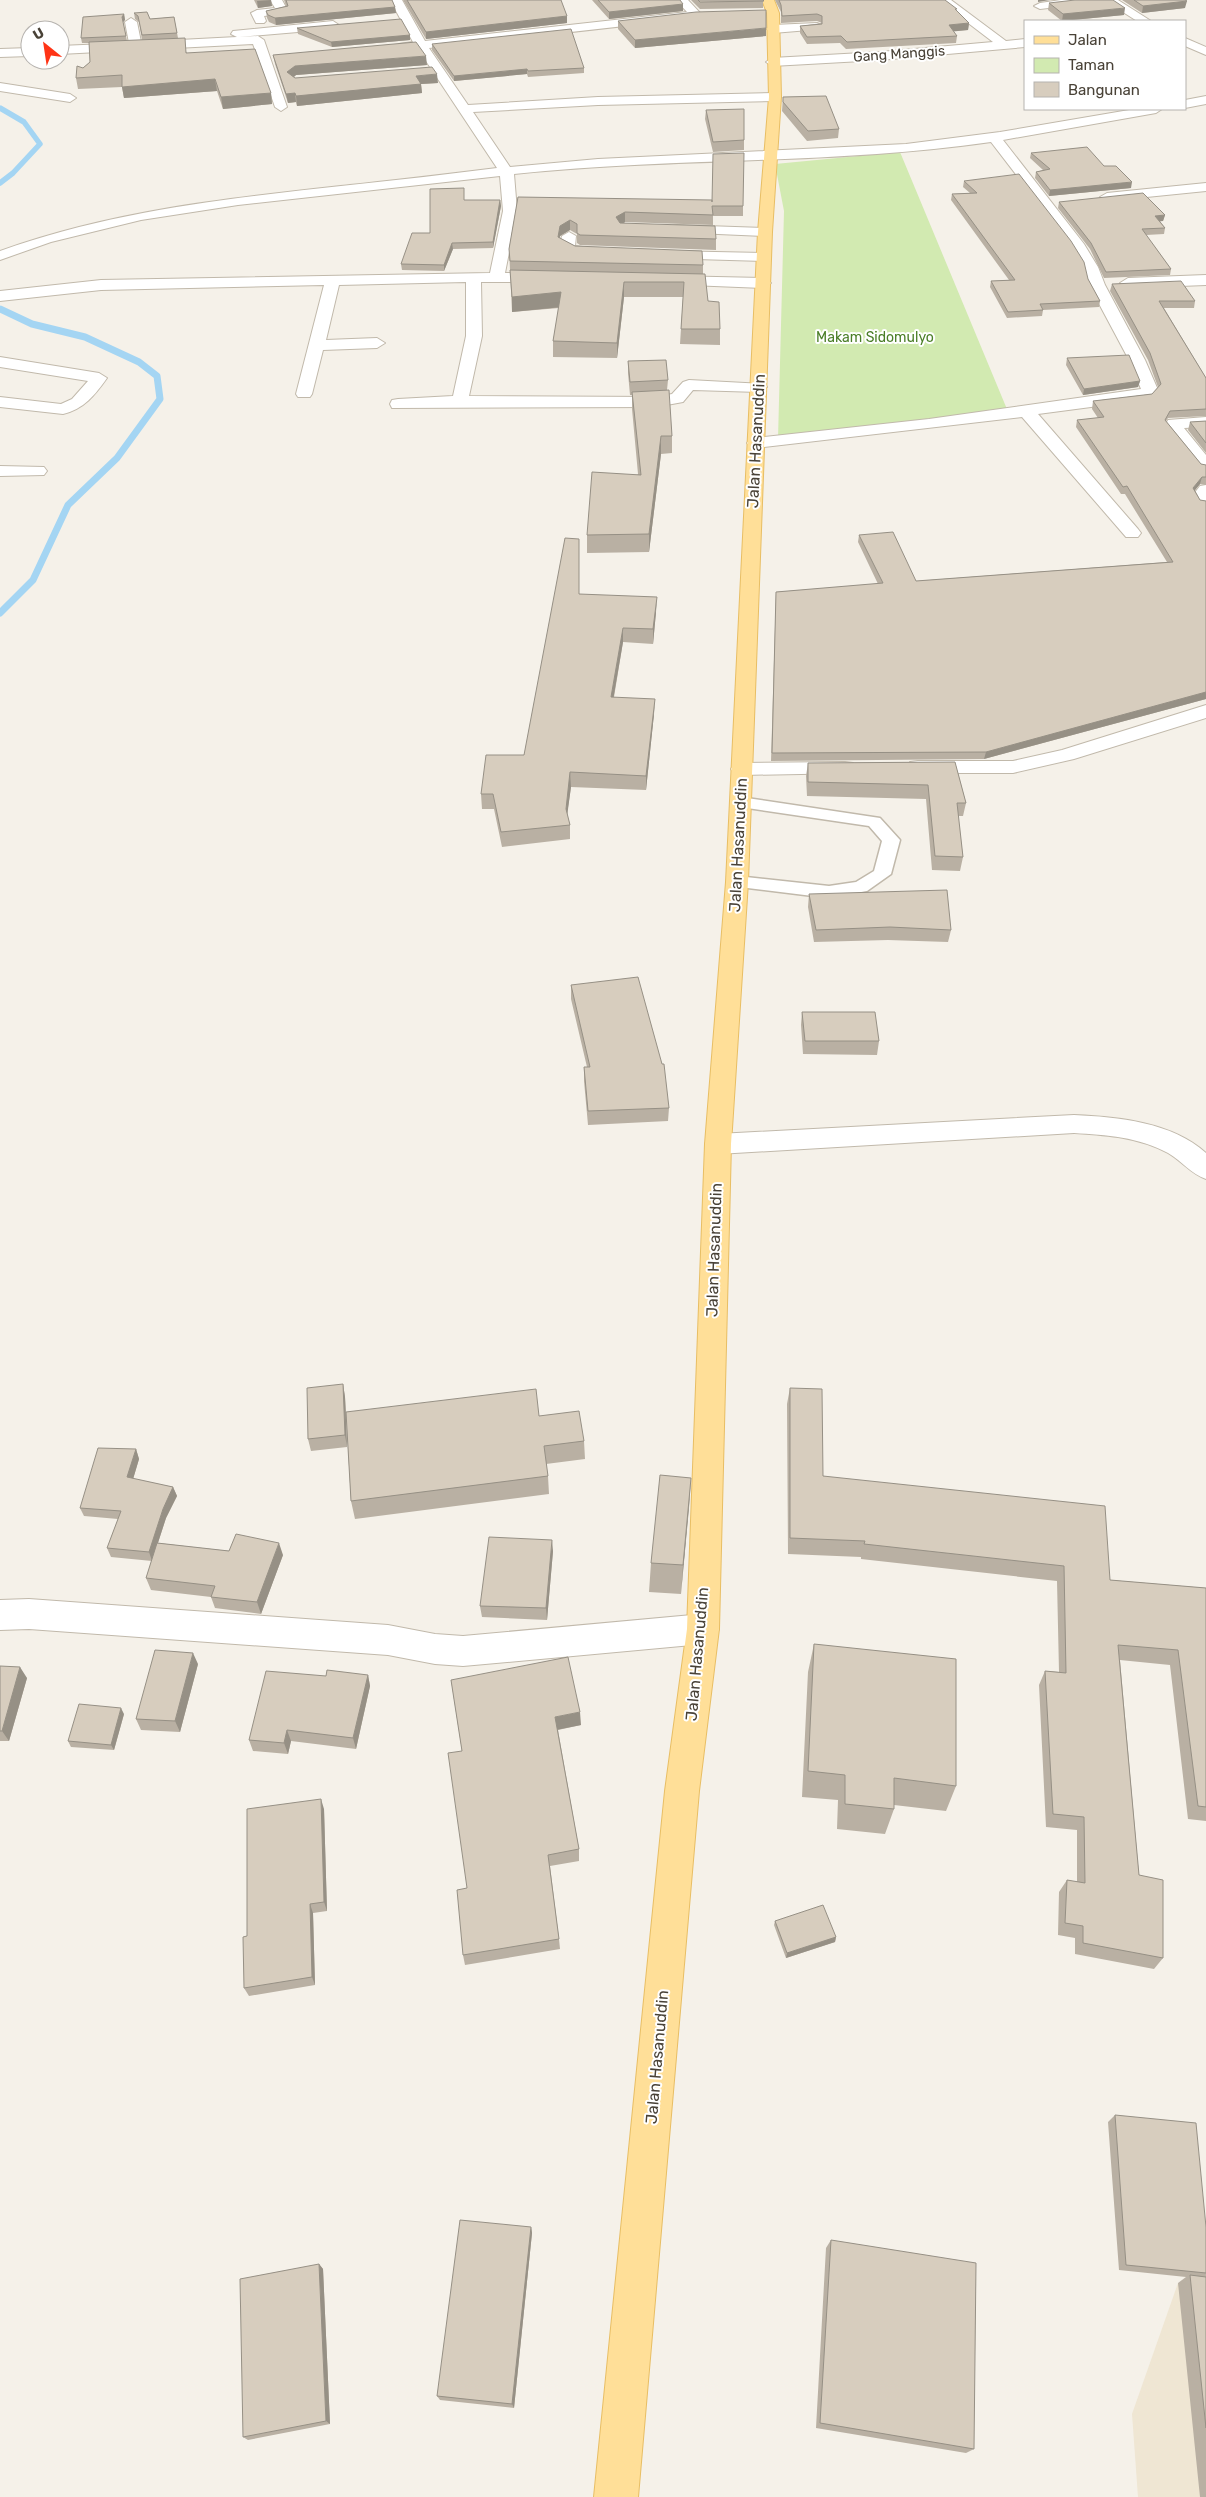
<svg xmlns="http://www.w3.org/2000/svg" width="1206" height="2497" viewBox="0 0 1206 2497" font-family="Rubik,sans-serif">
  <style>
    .education { fill: #efe6d3 }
    .green { fill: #d2eab1 }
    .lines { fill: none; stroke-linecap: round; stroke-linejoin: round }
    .stream-far1 { stroke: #a4d5f3; stroke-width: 5.5 }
    .stream { stroke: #a4d5f3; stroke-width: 7 }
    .service-casing { stroke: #c1b9ab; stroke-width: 3 }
    .minor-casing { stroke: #c1b9ab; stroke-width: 2 }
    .primary-casing { stroke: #e8be64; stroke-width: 2 }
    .service { fill: #fff; fill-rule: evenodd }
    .minor { fill: #fff; fill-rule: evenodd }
    .primary { fill: #ffdf98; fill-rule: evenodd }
    .wall { fill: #b9b0a3 }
    .shaded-wall { fill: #969085 }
    .building { fill: #d7cdbe; stroke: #969085 }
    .labels { text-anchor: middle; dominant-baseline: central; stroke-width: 4; stroke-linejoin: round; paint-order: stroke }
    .far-street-label { font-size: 14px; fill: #494237; stroke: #fff }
    .far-park-label { font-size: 14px; fill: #4a7e27; stroke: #fff }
    .street-label { font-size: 16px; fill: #494237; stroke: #fff }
  </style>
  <rect width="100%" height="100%" fill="#f5f1e9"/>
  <path class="education" d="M1178,2283H1206V2497H1138L1132,2414Z"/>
  <path class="green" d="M900,152L1009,414L778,439L784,211L775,164Z"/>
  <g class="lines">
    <path class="stream-far1" d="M0,108L24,122L40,144L13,173L0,183"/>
    <path class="stream" d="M0,309L32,324L85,337L139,362L157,376L160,399L117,458L68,505L33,580L0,613"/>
    <g class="service-casing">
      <path id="service" d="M740,797L880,818L900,840L891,874L867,891L829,898L731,886L728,882L731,878L737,876L829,886L856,882L874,871L882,841L869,826L734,806L732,802L734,798Z"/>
    </g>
    <g class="minor-casing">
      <path id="minor" d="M270,0H282L288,11L282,14L264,16L266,21L264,23H256L251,13L257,10L275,8Z
        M390,0H402L425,41L687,12L676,0H688L702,15L696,18L429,48L468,105L598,97L775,93L781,97L775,101L598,105L473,112L510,167L598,159L906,144L1000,132L1135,109H1162L1156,113L1003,140L1084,244L1098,267L1105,285L1145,360L1158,390L1150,399L1144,400L1038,414L1138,529L1141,533L1138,537H1126L1022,417L756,448L750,447L747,443L750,439L756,438L929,419L1141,389L1129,360L1089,285L1084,267L1071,246L991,142C833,165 672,157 514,174L517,211L505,273L547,274L554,278L547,282H481L482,336L469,396L656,397L672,394L683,382L689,380L765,384L767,387L759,392L693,390L683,402L656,407L392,408L390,404L392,400L398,399L453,396L466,336V282L339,285L326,340L377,338L385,343L377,348L323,350L312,394L310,397H298L296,394L324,285L101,290L0,301V291L101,280L490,273L503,211L500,176L238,205L141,220L51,242L0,260V251C114,210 231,198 350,185C399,180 448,174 497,168L418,49L403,51L397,47L399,44L413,42Z
        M938,0H951L1006,41L1025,39V47L880,60L772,66L766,62L772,58L880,52L993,42Z
        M1061,0H1096L1090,3L1040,9L1034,6L1040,3Z
        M1104,0H1118L1151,21H1137Z
        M131,18L137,22L141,42L237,37L231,34L233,31L333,21L339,25L333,29L239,37L258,36L264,40L287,107L281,111L275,107L253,44L60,54V46L129,43L125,22Z
        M817,23L821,25V29L773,33L767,29L773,25Z
        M1185,38L1206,47V55L1185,46Z
        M30,48V56L0,57V49Z
        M0,83L70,94L76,98L70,102L0,91Z
        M1206,96V104L1185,108V100Z
        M1206,183V191L1107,201L1100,197L1107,193Z
        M677,225L765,228L772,232L765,236L672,232L670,229L672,226Z
        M569,232L576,236L575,246L598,249L605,253C600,260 563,257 561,248C560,245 561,239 562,236Z
        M666,251L764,253L771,257L764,261L661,258L659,255Z
        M1206,275V285L1128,288L1120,283L1128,278Z
        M670,276L763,278L771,283L763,288L665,284L662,281Z
        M0,357L99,373L107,378C95,395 84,409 63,414L0,407V397L61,404L72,399L88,381L0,367Z
        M1206,417V427L1184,428L1206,455V471L1200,470L1165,426L1168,420Z
        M0,466L44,467L47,471L44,475L0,476Z
        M1206,485V507L1200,506L1193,495L1200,486Z
        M1206,705V718L1074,759L1013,773H918L910,772L907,767L910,762L918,761H1013L1062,750Z
        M845,762L853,763L856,768L853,773L742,775L734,774L731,769L734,764L742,763Z
        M1074,1115C1118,1117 1172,1122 1206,1153V1179C1191,1174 1182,1161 1168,1153C1139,1137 1106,1135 1074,1133L718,1154L709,1151L705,1144L709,1137L718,1134Z
        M29,1599L388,1625L435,1634L463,1636L703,1614L714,1619L719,1629L714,1639L703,1644L463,1666L435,1664L388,1655L29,1629L0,1630V1600Z"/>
    </g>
    <g class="primary-casing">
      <path id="primary" d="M762,0H774L779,13L781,97L772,232L748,882L731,1144L719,1629L699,1791L638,2497H594L665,1791L687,1629L705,1144L726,882L758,232L769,97L767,13Z"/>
    </g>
    <use href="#service" class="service"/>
    <use href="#minor" class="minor"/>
    <use href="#primary" class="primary"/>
  </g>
  <path class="wall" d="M254,0H271L272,6L258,8Z
    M284,0H392L395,7L396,13L276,25L269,22L267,18L266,11L286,6Z
    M403,0H561L567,23L426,39Z
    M592,0H680L683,11L609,19Z
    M691,0H763V8L700,9Z
    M775,0H945L969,23L968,30L953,31L957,36L956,43L846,49L840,43L807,44L800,33V26L822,23L817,21L781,23V12Z
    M1122,0H1185V8L1142,13Z
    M1049,3L1124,15L1062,21L1048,10Z
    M134,13L150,19L174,17L178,38L187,53L271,93L272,104L223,109L217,91L124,98L122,87L78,89L76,78L83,68L90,62L89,43H82L81,38L124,14L125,20L123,22L127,41L142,40L139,22L135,19Z
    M618,21L766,36L635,48L618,29Z
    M297,28L410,35V40L332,47L298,34Z
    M432,44L584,68V73L528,77L527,74L454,81L432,50Z
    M273,55L427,65L296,75L294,77L295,78L438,83L421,84L422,93L297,106L296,102L288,103L275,64Z
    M783,97L839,129L838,138L807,141L782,111Z
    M706,110L744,140V150L713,152L705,119Z
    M1031,153L1104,166L1131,188L1049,196L1035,178L1036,172L1043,170L1030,158Z
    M964,181L1088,279L1100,301L1099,307L1043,310L1042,316L1007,318L990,287L991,281L1009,280L951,200L952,194L970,193L963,187Z
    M518,197L743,206V216H713V225L625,222L624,223L716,239V250L580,245L577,243V234L570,230L560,236V238L575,246L703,265V274L708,301L720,329V345L680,344L683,297H624L617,358L553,357V341L559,308L512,312L509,249Z
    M464,200H500L501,206L493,248L453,249L444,271L402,270L401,264L430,233Z
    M1059,202L1165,215L1163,221H1160L1165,228L1164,234L1146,235L1171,269L1170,275L1104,278L1090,249L1058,208Z
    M1112,284L1195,301L1194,308H1164L1206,378V416L1168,418L1166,421L1201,464L1206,465V485L1200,484L1195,490L1200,500L1206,501V699L984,759L771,761L776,592L878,584L858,542L859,535L916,581L1167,562L1125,494H1121L1076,427L1077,420L1098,418L1092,409L1093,401L1152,394L1158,387L1148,360L1110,291Z
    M1067,358L1140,381L1138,387L1083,395L1066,365Z
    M628,361L668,380L667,390L672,436V453L661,454L649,552L587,553V535L638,474L632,409V395H630L628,373Z
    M1206,421V453L1188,430L1190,422Z
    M579,594L656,612L653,644L623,642L614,697L654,714L646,790L571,787L567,814L570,825V839L502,847L494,809H482L481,794L524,755Z
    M955,762L966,803L963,816H958L963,857L960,871L932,870L926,799L807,796L806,776L808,763Z
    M809,894L951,930L948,942L888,940L814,942L808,907Z
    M571,985L669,1108L668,1121L588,1125L584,1081V1067H587L571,999Z
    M802,1012L879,1041L877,1055L803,1054L801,1025Z
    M343,1384L345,1397L346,1412L539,1416L584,1441L585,1459L546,1464L548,1476L549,1494L355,1519L351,1501L346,1415L347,1447L311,1451L308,1439Z
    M790,1388L823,1476L1110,1580L1206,1588V1821L1188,1819L1170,1665L1120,1660L1139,1875L1163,1958L1154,1969L1075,1954V1938L1058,1935L1059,1892L1067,1880L1077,1882V1830L1046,1827L1039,1685L1045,1671L1059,1672L1057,1581L861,1559V1557L788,1554L787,1404Z
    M136,1449L139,1459L133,1479L173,1487L177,1496L166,1518L158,1543L229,1551L283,1555L261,1614L215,1608L211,1597L151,1590L146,1578L152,1561L111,1557L107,1548L118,1519L84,1516L80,1508Z
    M691,1478L681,1594L649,1592L651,1563Z
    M553,1551L547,1620L482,1617L480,1606Z
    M814,1644L956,1786L946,1811L894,1805V1809L885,1834L837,1829L838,1800L802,1797L808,1672Z
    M198,1664L180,1732L141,1730L136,1719Z
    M0,1666L27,1678L9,1741H0Z
    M368,1675L370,1686L356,1749L291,1741L288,1754L253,1751L249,1740L326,1676Z
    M451,1680L581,1725L558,1730L579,1849V1861L550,1866L559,1939L560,1949L465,1965L463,1955L467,1888L462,1751Z
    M124,1714L114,1750L71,1747L68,1741Z
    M324,1809L327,1911L313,1913L315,1985L249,1996L244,1988L247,1936Z
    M775,1921L836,1937L835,1942L786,1958L774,1925Z
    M1115,2115L1206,2227V2497H1200L1178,2283L1186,2277L1119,2270L1108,2122Z
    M531,2227L532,2233L514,2408L440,2400L437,2396Z
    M831,2240L974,2449L966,2453L816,2428L826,2248Z
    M319,2264L323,2269L330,2424L248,2440L243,2437Z"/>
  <path class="shaded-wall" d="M271,0L272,6L258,8L257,1Z
    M1038,0H1050L1038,2Z
    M1187,1L1185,8L1142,13L1143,6Z
    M683,4V11L609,19V12Z
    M395,7L396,13L276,25L275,18Z
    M1125,8L1124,15L1062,21L1063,14Z
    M124,14L125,20L123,22L122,17Z
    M567,16V23L426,39V32Z
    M969,23L968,30L948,32L949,25Z
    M766,28V36L635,48V40Z
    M410,35V40L332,47L331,42Z
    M426,56L427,65L296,75L288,82L287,72L295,66Z
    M527,69V74L454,81V76Z
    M437,74L438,83L421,84L422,93L297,106L296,96L416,76Z
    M215,79L217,91L124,98L122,87Z
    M271,93L272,104L223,109L221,97Z
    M295,93L296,102L288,103L286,94Z
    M1132,182L1131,188L1049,196L1050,190Z
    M500,200L501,206L493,248V242Z
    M625,212V222L616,227V217Z
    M1165,215L1163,221L1154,222L1155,216Z
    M570,220V230L560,236L558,247V237L560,226Z
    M452,243L453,249L444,271V265Z
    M624,282V297L617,358V343Z
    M561,292L562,307L512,312V297Z
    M1140,381L1138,387L1083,395L1084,389Z
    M661,436V454L649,552V534Z
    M1202,477L1200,484L1191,495L1193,488Z
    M657,597L656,612L653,644V629Z
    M623,628V642L611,712V697Z
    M1206,692V699L984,759L986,752Z
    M655,699L654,714L646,790V776Z
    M570,772L571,787L566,824V809Z
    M343,1384L345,1397L347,1447L345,1435Z
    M136,1449L139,1459L131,1486L127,1477Z
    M691,1478L689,1508L681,1594L683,1565Z
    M173,1487L177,1496L166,1518L152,1561L149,1552L163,1509Z
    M552,1540L553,1551L547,1620L546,1608Z
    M279,1543L283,1555L261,1614L257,1602Z
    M193,1653L198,1664L180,1732L175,1721Z
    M20,1667L27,1678L9,1741L2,1731Z
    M368,1675L370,1686L356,1749L353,1738Z
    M121,1708L124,1714L114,1750L111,1745Z
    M580,1712L581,1725L556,1730L555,1717Z
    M287,1730L291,1741L288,1754L284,1743Z
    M321,1799L324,1809L327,1911L324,1902Z
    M310,1904L313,1913L315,1985L312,1977Z
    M836,1937L835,1942L786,1958L787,1953Z
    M531,2227L532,2233L514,2408L512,2404Z
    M319,2264L323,2269L330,2424L326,2421Z"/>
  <path class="building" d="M286,0H392L395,7L275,18L268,15L266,11L288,6Z
    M407,0H561L567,16L426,32Z
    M598,0H680L683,4L609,12Z
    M698,0H763L764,1L700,2Z
    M779,0H945L957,9H955L969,23L949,25L957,36L847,42L841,36L807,37L800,26L822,24V16L817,14L782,16L781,5Z
    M1075,0H1113L1125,8L1063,14L1049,3Z
    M1134,0H1185L1187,1L1143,6Z
    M766,10V28L635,40L618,21L696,12Z
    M147,12L150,19L174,17L177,33L142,35L138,16L134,13Z
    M124,14L122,17L126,36L81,38L83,17Z
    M401,19L410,35L331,42L297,28Z
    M571,29L584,68L528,71L527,69L454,76L432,44Z
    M185,38L186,53L255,49L271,93L221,97L215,79L122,87V75L76,78L77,66L83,68L90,62L89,42Z
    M416,42L426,56L295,66L287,72L295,78L432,67L437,74L416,76L421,84L296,96L295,93L286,94L273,55Z
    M826,96L839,129L808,131L783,102V97Z
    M744,109V140L713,142L706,110Z
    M1087,147L1104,166H1116L1132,182L1050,190L1036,172L1050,169L1031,153Z
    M744,153L743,206H712L713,215L625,212L616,217L620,223L715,226L716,239L580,235L577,233V224L570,220L560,226L558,237L575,246L702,251L703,265L510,261L509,249L518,197L712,200V202L713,154Z
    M1019,174L1071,241L1084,262L1088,279L1100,301L1040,304L1043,310L1008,312L991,281L1015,280L952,194L977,193L964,181Z
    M464,188V200H500L493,242L452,243L444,265L401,264L412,233H430V189Z
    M1143,193L1165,215L1155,216L1165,228L1142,229L1171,269L1106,272L1091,243L1059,202Z
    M510,270L705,274L708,301L719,302L720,329H681L684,282H624L617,343L553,341L561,292L512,297Z
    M1181,281L1195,301H1159L1206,378V409L1170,411L1165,420L1201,464L1206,465V477H1202L1193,488L1200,500L1206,501V692L986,752L772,753L776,592L883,583L859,535L893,532L916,581L1173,562L1127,486L1123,487L1077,420L1104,417L1093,401L1152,394L1161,384L1150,353L1112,284Z
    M1129,355L1140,381L1084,389L1067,358Z
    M666,360L668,380L630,382L628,361Z
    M669,390L672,436H661L649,534L587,535L592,472L641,475L632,392Z
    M1206,421V443L1190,422Z
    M565,538L579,539V594L657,597L653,629L623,628L611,697L655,699L646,776L570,772L566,809L570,825L501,832L493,794H481L486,755H524Z
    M955,762L966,803H957L963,857L935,856L928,785L808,782V763Z
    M947,890L951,930L890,927L816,930L809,894Z
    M638,977L662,1064H664L669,1108L588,1111L584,1067H590L571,985Z
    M802,1012H875L879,1041H805Z
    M343,1384L345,1435L308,1439L307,1388Z
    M790,1388L822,1389L823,1476L1105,1506L1110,1580L1206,1588V1807L1198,1806L1178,1650L1118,1645L1139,1875L1163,1880V1958L1083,1943V1926L1065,1923L1067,1880L1085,1883L1084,1817L1053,1814L1045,1671L1066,1673L1064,1566L864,1544L865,1541L790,1538Z
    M536,1389L539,1416L579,1411L584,1441L544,1446L548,1476L351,1501L346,1412Z
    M98,1448L136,1449L127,1477L173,1487L163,1509L149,1552L107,1548L121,1511L80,1508Z
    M660,1475L691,1478L683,1565L651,1563Z
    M236,1534L279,1543L257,1602L211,1597L215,1586L146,1578L157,1543L229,1551Z
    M489,1537L552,1540L546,1608L480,1606Z
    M814,1644L956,1659V1786L894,1778V1809L845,1804V1775L808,1771Z
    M155,1650L193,1653L175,1721L136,1719Z
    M568,1657L580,1712L555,1717L579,1849L548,1855L559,1939L463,1955L457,1890L467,1888L448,1753L462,1751L451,1680Z
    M0,1666L20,1667L2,1731H0Z
    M327,1670L368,1675L353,1738L287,1730L284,1743L249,1740L266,1671L326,1676Z
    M79,1704L121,1708L111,1745L68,1741Z
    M321,1799L324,1902L310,1904L312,1977L244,1988L243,1937L247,1936V1809Z
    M823,1905L836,1937L787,1953L775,1921Z
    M1115,2115L1196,2123L1206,2227V2273L1126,2265Z
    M460,2220L531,2227L512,2404L437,2396Z
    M831,2240L976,2263L974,2449L820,2423Z
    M319,2264L326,2421L243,2437L240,2279Z
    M1190,2275L1206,2277V2428Z"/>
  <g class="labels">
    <g class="far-street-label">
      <text transform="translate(899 54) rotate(-4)">Gang Manggis</text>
    </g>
    <g class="far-park-label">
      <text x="875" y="337">Makam Sidomulyo</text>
    </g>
    <g class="street-label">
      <text transform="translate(756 441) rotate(-87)">Jalan Hasanuddin</text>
      <text transform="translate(738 845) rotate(-87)">Jalan Hasanuddin</text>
      <text transform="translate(714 1250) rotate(-88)">Jalan Hasanuddin</text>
      <text transform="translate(697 1654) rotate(-85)">Jalan Hasanuddin</text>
      <text transform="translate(657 2057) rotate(-85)">Jalan Hasanuddin</text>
    </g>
  </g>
  <rect x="1024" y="20" width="162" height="90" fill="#ffffff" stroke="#b6b3af"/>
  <rect x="1034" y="36" width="25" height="8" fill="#ffdf98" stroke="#b6b3af"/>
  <text x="1068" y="45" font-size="15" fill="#494237">Jalan</text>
  <rect x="1034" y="58" width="25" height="15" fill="#d2eab1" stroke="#b6b3af"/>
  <text x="1068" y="70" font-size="15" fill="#494237">Taman</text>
  <rect x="1034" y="82" width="25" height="15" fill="#d7cdbe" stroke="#b6b3af"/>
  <text x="1068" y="95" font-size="15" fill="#494237">Bangunan</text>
  <g transform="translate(45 45) rotate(330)"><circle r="24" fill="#ffffff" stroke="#b6b3af"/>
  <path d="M0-4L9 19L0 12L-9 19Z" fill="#ff3416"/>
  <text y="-8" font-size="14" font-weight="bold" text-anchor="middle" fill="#494237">U</text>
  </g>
</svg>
